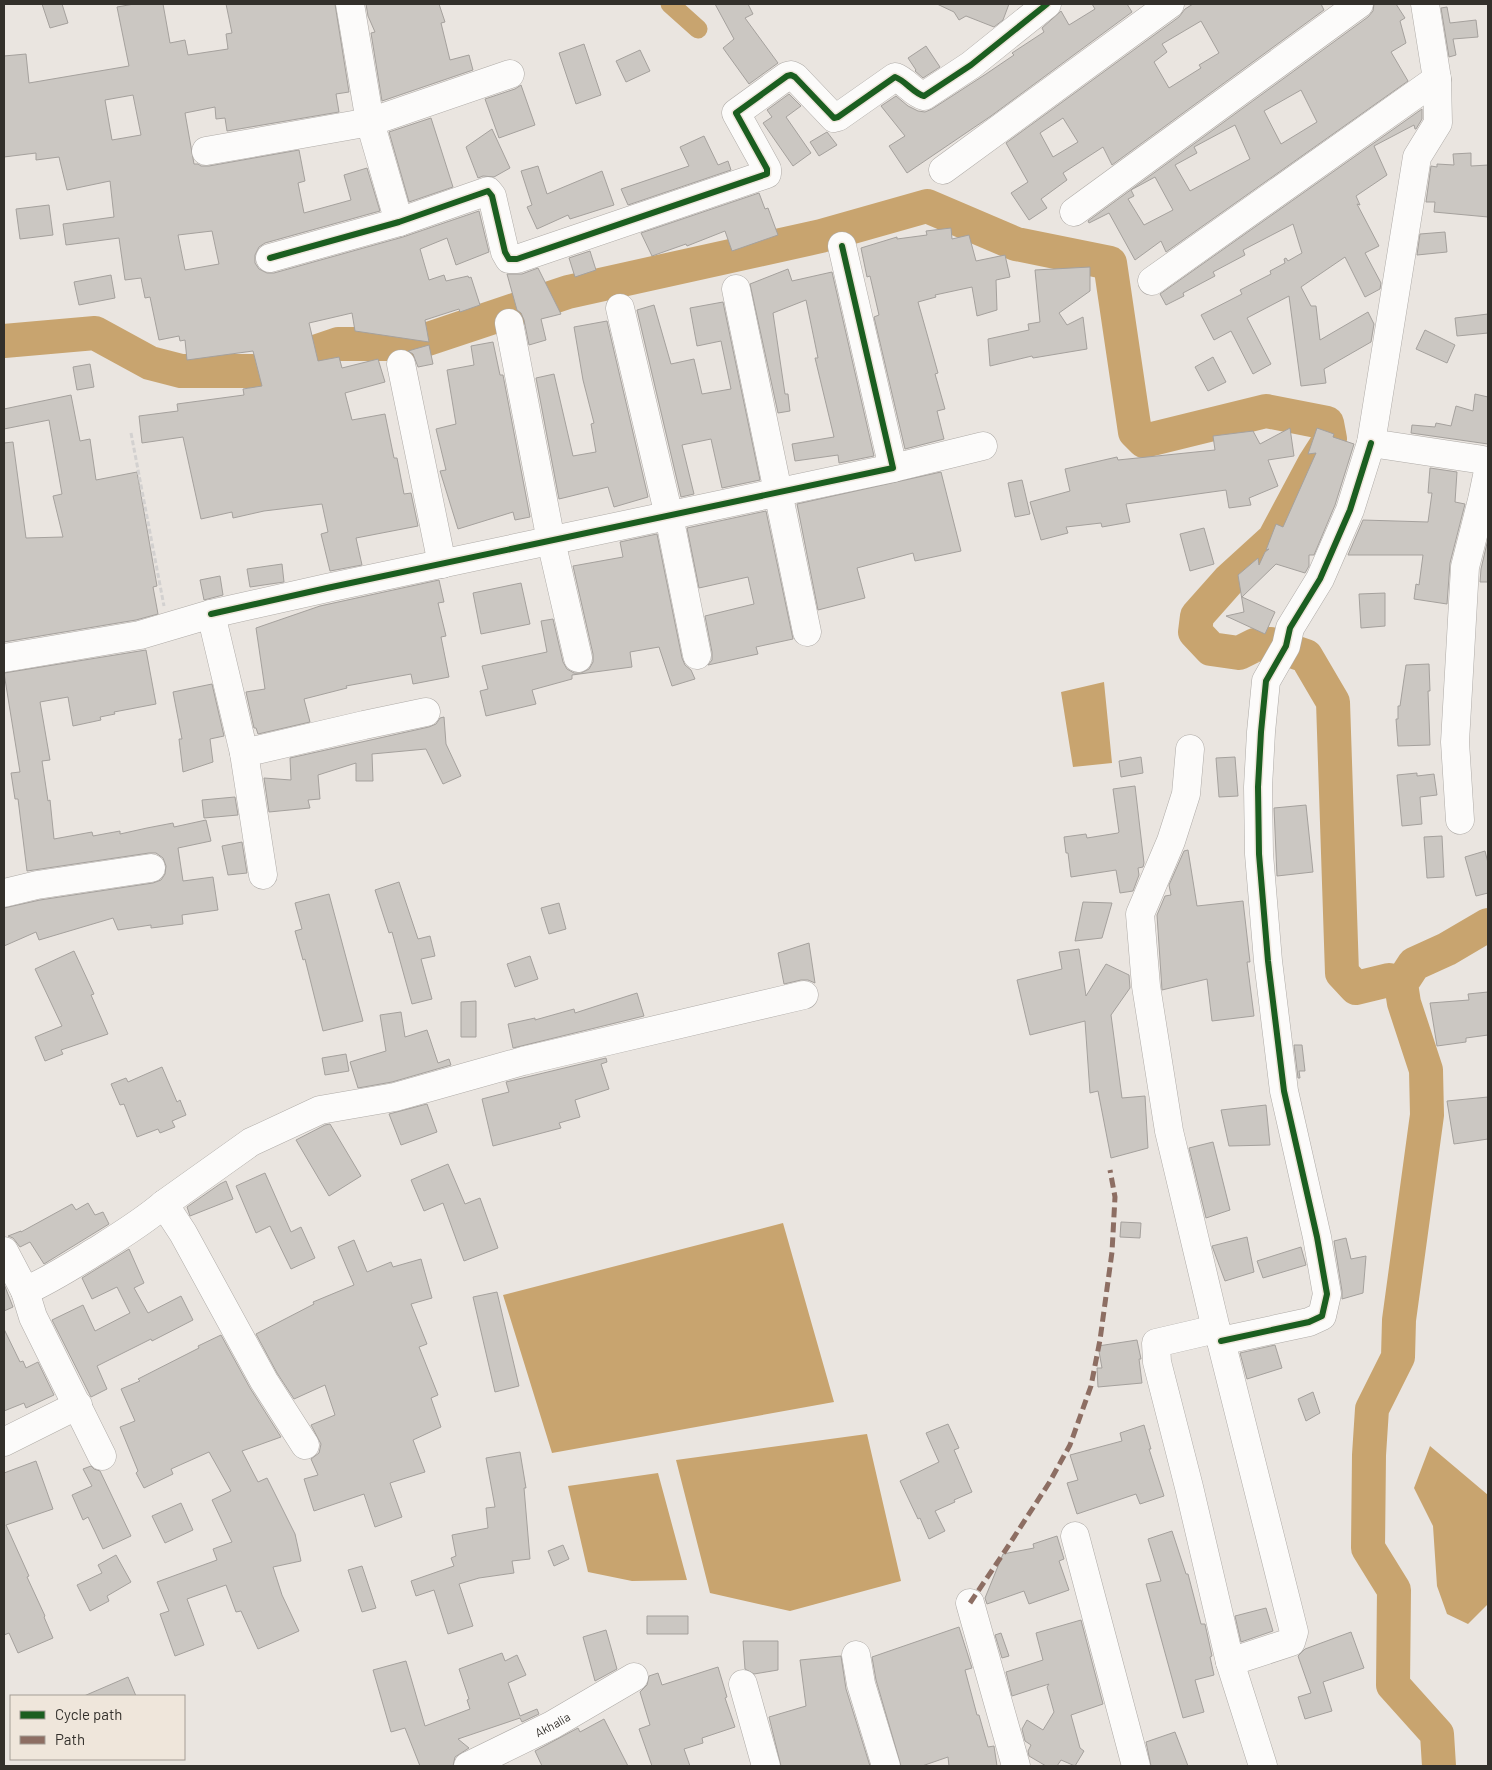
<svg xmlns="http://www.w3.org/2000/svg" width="1492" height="1770" viewBox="0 0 1492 1770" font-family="Barlow,sans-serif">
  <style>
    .water { fill: #c8a46f }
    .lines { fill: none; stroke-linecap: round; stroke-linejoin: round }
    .canal { stroke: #c8a46f; stroke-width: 19 }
    .river { stroke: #c8a46f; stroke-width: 34 }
    .building { fill: #cbc7c2; stroke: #a5a19d; fill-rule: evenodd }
    .minor-casing { stroke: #afaba7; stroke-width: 29 }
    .path { stroke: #d3d1d0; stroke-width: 3; stroke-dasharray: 5 2.5; stroke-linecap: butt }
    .minor { stroke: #fcfbfa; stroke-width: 28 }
    .quiet { stroke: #8d6e63; stroke-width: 5; stroke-dasharray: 10 5; stroke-linecap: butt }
    .cycleway-casing { stroke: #efe6db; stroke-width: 9 }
    .cycleway { stroke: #1b5e20; stroke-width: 6 }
    .labels { text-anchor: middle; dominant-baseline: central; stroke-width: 5; stroke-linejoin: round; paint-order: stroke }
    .street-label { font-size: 12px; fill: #33302b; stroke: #efe6db }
  </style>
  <rect width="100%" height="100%" fill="#eae5e0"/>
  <path class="water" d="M1104,682L1112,763L1073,767L1061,692Z
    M783,1223L834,1402L552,1453L503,1295Z
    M867,1434L901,1581L790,1611L710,1593L676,1460Z
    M1430,1446L1488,1495V1604L1468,1624L1447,1614L1437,1586L1433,1526L1414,1488Z
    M658,1473L687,1580L632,1581L588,1572L568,1486Z"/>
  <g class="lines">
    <path class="canal" d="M670,4L698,29"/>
    <path class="river" d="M4,341L95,333L150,363L181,371H259L338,344H388L428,339L568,292L821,236L927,206L1016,244L1110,263L1135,432L1144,441L1266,411L1327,423L1330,439L1314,464L1274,539L1229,580L1197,616L1195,632L1211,649L1239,653L1255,645L1271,644L1306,656L1333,702L1342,973L1356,988L1389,980L1401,984
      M1439,1766L1437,1734L1393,1685L1394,1590L1368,1548L1369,1455L1372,1409L1398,1357L1399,1320L1427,1115L1426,1070L1404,1003L1401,984L1414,964L1447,949L1488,925"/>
  </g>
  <path class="building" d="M42,4H62L68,23L50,28Z
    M134,4H163L170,43L185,40L188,55L228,49L226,34L232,33L226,4H335L349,92L336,94L339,112L227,131L225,118L216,119L215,107L185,113L194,164H198L201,166H209L299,150L305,181L298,183L304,213L351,200L344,175L367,168L380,211L265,243L259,247L255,255V263L259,269L267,273H274L403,237L479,211L489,252L456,265L447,238L420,249L429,280L444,275L446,281L468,276L469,278L471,277L480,305L460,312L459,309L425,320L429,342L355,331L352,313L309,323L318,361L339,357L342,368L378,359L385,382L345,393L352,420L385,414L394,458H397L404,494L411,493L418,526L356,538L362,565L330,571L321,534L328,532L322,504L264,511L233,518L232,512L201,519L183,437L142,443L139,416L178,411L177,404L244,395L243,389L262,386L253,351L187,360L185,340L180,341L179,336L159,340L150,297L145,298L141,278L125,280L119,238L66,245L63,224L114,217L110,181L67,190L59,157L36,160V153L4,157V56L26,54L29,83L129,66L117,7ZM133,95L141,135L112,140L105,100ZM212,231L219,264L185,270L178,235Z
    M366,4H439L445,22L441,23L450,60L469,55L473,70L382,101L371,33L375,32L368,16Z
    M715,4H748L753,14L745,18L778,63L749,84L723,48L734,39Z
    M937,4H1009L1003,20L994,27L966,16L959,20L954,12Z
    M1092,4H1127L1132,12L991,116L907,173L889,146L905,136L881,106L896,96L908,106L918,111L925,112L932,109L986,74L1014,55L1012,53L1044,32L1042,28L1061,11L1069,25L1095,9Z
    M1193,4H1321L1324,10L1112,165L1103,147L1063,173L1067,180L1041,199L1047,208L1029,220L1011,193L1028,182L1006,143L1179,17L1185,9ZM1201,21L1219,53L1199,65L1201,68L1169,88L1154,62L1167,52L1162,44ZM1063,118L1078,142L1053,157L1040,133Z
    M1374,4H1396L1405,18L1400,21L1406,43L1391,52L1408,81L1166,252L1161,241L1135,260L1109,213L1089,223L1088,221L1368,17L1373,11ZM1301,90L1317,122L1281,144L1264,111ZM1235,125L1250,159L1190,191L1175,165L1197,153L1194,147ZM1155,177L1173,210L1144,225L1128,199L1134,196L1131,190Z
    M1447,7L1450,23L1476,20L1478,37L1453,39L1456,55L1449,57L1441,8Z
    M584,44L601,95L576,104L559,53Z
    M926,46L940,67L923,78L915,71L916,70L908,58Z
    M640,50L650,71L626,82L616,61Z
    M521,85L535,125L499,138L485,99L515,89Z
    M789,94L801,106L786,117L811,153L793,166L763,123L772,117L767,110Z
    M1422,109V119L1416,129H1415L1414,125L1374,146L1387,175L1356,196L1360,205L1357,204L1379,246L1365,253L1381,283L1380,289L1365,297L1345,257L1301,287L1311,306H1316L1320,340L1368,312L1374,324L1371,342L1324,369L1326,383L1301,386L1289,296L1247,318L1271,364L1253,374L1231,331L1214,340L1201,315L1242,294L1240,290L1271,274L1270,271L1285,263L1284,259L1286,258L1288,261L1302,253L1293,224L1243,250L1245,255L1213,272L1215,276L1183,293L1184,296L1166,305L1160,294Z
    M431,118L453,187L409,202L389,132Z
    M492,129L510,168L494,177L483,176L478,178L466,147Z
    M827,132L837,145L819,156L810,142Z
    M704,136L718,165L728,161L731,170L628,205L621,189L689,166L680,147Z
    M1471,153V166L1488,165V217L1434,212L1435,202H1426L1431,166L1437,167V164L1454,165L1453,154Z
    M538,166L547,194L602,171L614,205L570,219L568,215L537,229L527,207L532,205L521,171Z
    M759,193L765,209L768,208L778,235L732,251L725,231L687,246L686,244L652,256L641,233Z
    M49,205L53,235L20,239L16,209Z
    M951,228L952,239L969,235L976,261L1005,255L1010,277L996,280L997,310L977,316L972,287L935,295L936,297L918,302L938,373L935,374L945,409L937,411L944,439L905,449L874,317L879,315L870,276L867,277L861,248L897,237V239L927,235L926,231Z
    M1445,232L1447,252L1417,255L1420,234Z
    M590,251L596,270L575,277L569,258Z
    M1090,267V291L1059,313L1067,325L1083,317L1087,349L1033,358L1032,356L990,366L988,339L1029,330L1028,324L1040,322L1035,270Z
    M538,268L561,314L541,319L546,340L529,345L524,320L521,313L517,310L507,274H522Z
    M788,269L792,281L832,272L874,456L839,463L838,455L795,461L792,444L834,437L815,358H818L806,300L773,313L785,394H788L790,411L778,413L750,284Z
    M111,275L115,298L79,305L74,282Z
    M723,302L760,480L722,488L711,439L682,445L694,494L681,497L637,310L654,305L671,364L694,359L702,394L731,389L721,341L697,346L690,308Z
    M1488,314V333L1457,336L1455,318Z
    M607,321L648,497L614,507L608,487L559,499L536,378L554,374L573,456L596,452L591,424L594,423L583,380L574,327Z
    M1425,330L1455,345L1447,363L1416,349Z
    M493,342L500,375H503L530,517L515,520L513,512L458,529L440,471L446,470L436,429L456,424L447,370L474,365L471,346Z
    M429,345L433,364L418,367L413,354L408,351Z
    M1213,357L1226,382L1208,391L1195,367Z
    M90,364L94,387L77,390L73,367Z
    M1475,394L1488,397V444L1411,433L1412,425L1435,427L1436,423L1451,426L1456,406L1473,411Z
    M71,395L80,441L90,439L96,480L137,472L157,586L153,587L158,614L136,620L4,642V443L13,442L26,538L63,537L53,496L62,494L49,420L4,429V409Z
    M1290,428L1294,456L1268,460L1278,486L1249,498L1251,505L1229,508L1226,490L1126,504L1130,522L1102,527L1101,523L1066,527L1068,533L1041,540L1030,502L1070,491L1065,469L1117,457L1118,460L1215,450L1213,436L1253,431L1260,444Z
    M1317,428L1334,434L1333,437L1354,444L1335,505L1314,555H1309V566L1305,573L1276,564L1242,597L1275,612L1265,634L1226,616L1244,612L1238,575L1258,558L1259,565L1265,552L1269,549L1266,550L1276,524L1283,527L1316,453L1308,454Z
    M1430,468L1457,472L1455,502L1465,504L1450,563L1447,604L1414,599L1416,584L1419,585L1423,555H1348L1363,520L1428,522L1432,493H1428Z
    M941,472L961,551L915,561L913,553L857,568L865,598L818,610L797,504Z
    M1022,480L1030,514L1015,517L1008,483Z
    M766,511L793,639L756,647L758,654L708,665L712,660V652L705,616L754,604L748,577L699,588L687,528Z
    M1204,528L1214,564L1190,571L1180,534Z
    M657,534L682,658L685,665L691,670L695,679L672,686L659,647L630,652L632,667L572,675V679L532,690L536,704L486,716L480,691L488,689L482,666L547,652L541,621L553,619L563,662L567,669L574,673H581L589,669L593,662V654L573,566L623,557L620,542Z
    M1488,539V582H1480L1481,569Z
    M282,564L284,582L250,587L247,569Z
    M220,576L223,595L204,600L200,580Z
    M439,580L444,602L438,603L446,636L441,637L449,677L413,684L411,674L346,686L347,688L304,699L310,722L258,734L256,728H254L246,692L265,689L256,628L320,606Z
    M521,583L530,624L481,634L473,593Z
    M1385,593V626L1361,628L1359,594Z
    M146,650L156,704L114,712L115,714L100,717L101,720L73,726L68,697L40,702L50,760L42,761L48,801L50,800L54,839L92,832L93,836L120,831V834L147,828L173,823L174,827L206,820L211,841L178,848L183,881L213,877L218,910L182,915L183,924L151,928V925L118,930L113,918L39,940L36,932L4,946V908L40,900L153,883L161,880L165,874L166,866L163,858L156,853H149L27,871L18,799H15L11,773L20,772L4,673Z
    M1429,664L1430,691H1428L1430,745L1398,746L1396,719H1398V706H1400L1406,665Z
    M212,684L224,736L210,739L213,762L183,772L179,739H182L173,692Z
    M444,717L446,744L461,776L443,784L426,749L372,754L373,781H356V763L318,775L320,799L308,800L310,808L269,812L264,778L291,780L290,758L429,727L436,724L440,718Z
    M1141,757L1143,773L1121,777L1119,761Z
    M1235,757L1238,796L1219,797L1216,758Z
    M1417,773V776L1434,774L1437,795L1420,797L1422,824L1402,826L1397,775Z
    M1135,786L1144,863L1143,867L1138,868L1139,875L1133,891L1120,893L1116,870L1071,877L1068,853H1066L1064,837L1086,834L1087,838L1118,833L1119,832L1113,789Z
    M235,797L238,815L204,818L202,800Z
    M1306,805L1313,872L1277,876L1274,808Z
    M1442,836L1444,877L1427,878L1424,837Z
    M242,842L247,873L228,875L222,846Z
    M1188,850L1197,906L1243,901L1250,962H1247L1254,1016L1212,1021L1207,979L1162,990L1157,915L1165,896L1171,895L1169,885L1184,851Z
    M1485,851L1488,863V893L1476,896L1465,857Z
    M399,882L418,939L430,936L435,956L421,959L432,999L412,1004L392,932L389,933L375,890Z
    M329,894L363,1021L323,1031L305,959L303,960L295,931L302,929L295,903Z
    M1083,902L1112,903L1102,938L1075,941Z
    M559,903L566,929L549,934L541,908Z
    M809,943L815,983L808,980H801L784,984L778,953Z
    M1079,949L1086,996L1106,964L1129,975L1130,988L1111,1015L1122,1098L1145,1096L1148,1148L1111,1158L1098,1091L1090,1093L1085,1021L1030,1035L1017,980L1062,969L1059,952Z
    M74,951L94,994L91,995L108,1034L61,1050L63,1054L45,1061L35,1037L62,1026L35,969Z
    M530,956L538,979L515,987L507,964Z
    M1488,992V1035L1466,1038V1042L1437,1046L1430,1003L1469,1000L1468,994Z
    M637,993L644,1016L513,1048L508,1024L535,1018V1020L574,1009L575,1013Z
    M476,1001V1037H461V1002Z
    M401,1012L405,1037L427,1030L438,1063L449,1059L451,1065L392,1082L358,1088L350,1062L386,1051L380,1015Z
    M1294,1045H1302L1305,1071H1299L1300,1078H1298Z
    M346,1054L349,1071L325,1075L322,1058Z
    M606,1058L607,1062L601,1064L609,1089L575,1100L580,1117L559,1123L561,1128L493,1146L482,1099L509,1092L506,1082Z
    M162,1067L177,1102L180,1100L186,1115L172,1121L175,1127L160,1133L158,1129L137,1137L124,1104L120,1105L111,1084L126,1078L128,1082Z
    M1488,1097V1139L1454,1144L1447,1101Z
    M427,1104L437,1132L401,1145L389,1114Z
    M1266,1105L1270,1145L1229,1146L1221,1110Z
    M330,1124L361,1176L329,1196L296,1140L325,1125Z
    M1213,1142L1230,1210L1206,1218L1189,1148Z
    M448,1164L465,1204L480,1198L498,1248L464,1261L443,1203L424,1211L411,1180Z
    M265,1173L291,1232L301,1227L315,1258L291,1269L270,1226L256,1233L236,1186Z
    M226,1181L233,1199L190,1216L187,1207L220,1184Z
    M88,1203L95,1215L103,1212L109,1224L44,1264L30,1242L20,1247L13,1238L8,1236L21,1231V1232L72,1204L76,1210Z
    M1121,1222L1141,1223L1140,1238L1120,1237Z
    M1247,1237L1254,1272L1225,1281L1212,1246Z
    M1346,1238L1351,1259L1366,1256L1363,1293L1342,1299V1291L1334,1241Z
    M354,1240L367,1272L391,1262L393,1267L421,1259L432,1298L411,1304L427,1344L419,1347L438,1395L431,1398L441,1427L413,1440L425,1472L390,1483L402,1517L375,1527L364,1494L314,1511L304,1479L318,1475L311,1459L319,1453L321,1444L311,1425L335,1415L325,1385L294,1399L277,1373L256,1334L314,1304L313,1302L354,1285L338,1247Z
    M1301,1247L1306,1265L1263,1278L1257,1261Z
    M129,1249L144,1283L134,1288L148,1313L181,1296L193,1320L152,1341L151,1339L97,1366L107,1389L91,1397L52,1320L83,1305L95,1331L130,1313L117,1287L92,1299L82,1278Z
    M4,1284L13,1307L4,1311Z
    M497,1292L519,1386L495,1392L473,1297Z
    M4,1329L20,1362L23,1361L26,1368L38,1362L54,1395L26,1408L24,1403L4,1411Z
    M221,1335L250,1388L281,1437L242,1451L258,1482L267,1478L295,1534L301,1561L273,1567L282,1595L299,1631L258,1649L241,1611L236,1612L226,1585L187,1599L204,1645L175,1656L160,1614L169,1611L157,1582L217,1560L213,1549L232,1542L212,1500L231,1491L209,1452L171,1469L173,1474L144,1488L136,1473L138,1471L120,1427L135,1421L121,1389L140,1381L138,1379L199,1348L198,1346Z
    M1137,1340L1141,1359H1139L1142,1383L1098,1387L1097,1368H1102L1098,1346Z
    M1275,1345L1282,1368L1247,1379L1240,1353Z
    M1313,1392L1320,1413L1306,1421L1298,1399Z
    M948,1424L959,1448L954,1450L972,1492L954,1500L955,1502L935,1511L945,1531L929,1539L920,1518L918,1519L900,1481L939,1462L926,1433Z
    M1144,1425L1151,1449H1149L1164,1496L1140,1504L1136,1494L1077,1514L1067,1483L1078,1480L1070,1455L1122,1441L1120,1433Z
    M520,1452L526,1488H524L530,1559L512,1561L514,1573L479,1578L459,1584L473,1626L448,1634L434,1590L416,1596L411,1581L454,1566L451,1558L456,1556L452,1535L488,1528L486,1508L495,1507L486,1458Z
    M36,1461L53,1509L6,1525L29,1576L27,1577L45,1616L44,1617L53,1638L18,1653L9,1633L4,1635V1473Z
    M91,1466L94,1469L100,1471L131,1536L103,1549L88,1517L83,1520L72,1495L92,1486L83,1469Z
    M181,1503L193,1530L165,1543L152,1516Z
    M1172,1531L1186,1574H1188L1201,1624H1205L1212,1656L1210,1657L1214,1675L1195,1680L1204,1712L1183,1718L1146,1584L1161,1581L1148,1539Z
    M1057,1536L1064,1559L1059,1561L1069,1590L1029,1604L1024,1591L987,1604L985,1598L1003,1554L1034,1548L1033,1544Z
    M563,1545L569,1559L554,1566L548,1551Z
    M116,1555L131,1582L107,1596L109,1601L90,1611L77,1585L102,1573L98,1565Z
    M362,1566L376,1608L362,1612L348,1570Z
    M1266,1608L1273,1631L1241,1642L1235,1616Z
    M647,1616H688V1634H647Z
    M1081,1620L1103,1704L1071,1715L1080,1748L1084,1751L1075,1766L1061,1760L1057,1766H1046L1029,1756L1028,1751L1031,1745L1025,1741L1022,1729L1027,1720L1043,1730L1054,1712L1047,1687L1049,1684L1012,1696L1006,1672L1043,1660L1036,1633Z
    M959,1627L972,1668L965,1670L977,1715H979L988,1747L994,1746L997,1766H949L948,1757L922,1766H901L876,1680L872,1657Z
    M606,1630L617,1669L595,1681L583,1637Z
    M1351,1632L1364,1668L1323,1682L1332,1711L1305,1719L1298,1697L1311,1693L1298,1656L1305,1649Z
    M1001,1633L1009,1656L1002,1658L995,1635Z
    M743,1641H778V1670L754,1674L745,1669Z
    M502,1653L505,1661L517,1655L526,1675L508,1683L520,1716L537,1709L539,1714L522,1722L520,1718L458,1739L469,1748L455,1757L453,1766H420L405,1728L391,1732L373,1670L406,1661L425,1726L470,1709L467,1700L469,1699L459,1669Z
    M841,1656L846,1689L870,1766H781L769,1717L806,1706L800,1660Z
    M718,1667L727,1697L725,1698L735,1727L702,1738L703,1743L684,1749L690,1766H652L639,1729L650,1725L640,1692L647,1685L649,1676L658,1673L662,1685Z
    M128,1677L136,1696H84Z
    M604,1719L628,1766H542L535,1751L578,1728L580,1732Z
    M1175,1732L1188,1766H1151L1146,1742Z"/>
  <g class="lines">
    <g class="minor-casing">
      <g id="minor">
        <path d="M350,4L370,122L399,222"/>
        <path d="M1425,4L1437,79L1438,123L1417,157L1371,443L1477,459L1487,461L1488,465"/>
        <path d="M206,151L370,122L510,74"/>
        <path d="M943,170L1170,4"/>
        <path d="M1074,212L1359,4"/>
        <path d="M270,258L399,222L488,191L492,196L505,252L509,259H517L767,174V169L736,113L787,76L791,75L795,77L834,118L838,117L895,77C906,81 913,93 924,96L971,65L1047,4"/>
        <path d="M1152,281L1437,79"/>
        <path d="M736,289L807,632"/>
        <path d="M620,308L669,516L697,655"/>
        <path d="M509,323L551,541L578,658"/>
        <path d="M401,364L442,564"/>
        <path d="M893,468L983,446"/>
        <path d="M211,614L327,588L893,468L842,246"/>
        <path d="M4,658L140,635L211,614L244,753L263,875"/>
        <path d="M1190,749L1186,794L1171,841L1140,914L1146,986L1169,1131L1216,1329L1221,1341L1294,1632L1291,1642L1230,1662"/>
        <path d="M244,753L364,725L426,712"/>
        <path d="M1460,820L1455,742L1465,567L1482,500L1488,471"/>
        <path d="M4,893L37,885L151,868"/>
        <path d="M164,1204L251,1142L320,1110L395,1097L523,1061L804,995"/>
        <path d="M4,1251L25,1291C50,1280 73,1265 96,1251C120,1236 143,1222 164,1204L183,1233L264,1381L305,1445"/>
        <path d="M25,1291L33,1317L102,1456"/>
        <path d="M1216,1329L1156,1343L1157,1362L1189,1487L1230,1662L1263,1766"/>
        <path d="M1221,1341L1309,1322L1322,1316L1327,1294L1317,1237L1284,1091L1268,961L1259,854L1258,787L1261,732L1266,681L1286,646L1290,628L1320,579L1350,510L1371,443"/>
        <path d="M4,1442L78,1405"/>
        <path d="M1075,1536L1136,1766"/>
        <path d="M970,1603L1016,1766"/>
        <path d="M856,1655L861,1684L886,1766"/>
        <path d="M743,1684L766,1766"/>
        <path id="s1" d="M468,1766L552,1725L634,1677"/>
      </g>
    </g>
    <path class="path" d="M131,433L164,606"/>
    <use href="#minor" class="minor"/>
    <path class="quiet" d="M970,1603L1003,1554L1049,1483L1070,1445L1091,1386L1100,1340L1112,1252L1115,1197L1110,1170"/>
    <g class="cycleway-casing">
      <path id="cycleway" d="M270,258L399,222L488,191L492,196L505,252L509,259H517L767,174V169L736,113L787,76L791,75L795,77L834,118L838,117L895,77C906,81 913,93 924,96L971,65L1047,4
        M211,614L327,588L893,468L842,246
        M1221,1341L1309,1322L1322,1316L1327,1294L1317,1237L1284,1091L1268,961L1259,854L1258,787L1261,732L1266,681L1286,646L1290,628L1320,579L1350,510L1371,443"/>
    </g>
    <use href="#cycleway" class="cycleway"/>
  </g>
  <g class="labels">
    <g class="street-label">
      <text stroke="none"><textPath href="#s1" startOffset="94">Akhalia</textPath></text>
    </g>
  </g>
  <rect width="1492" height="1770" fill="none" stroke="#33302b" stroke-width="10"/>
  <rect x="10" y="1695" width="175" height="65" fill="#efe6db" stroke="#a49d95"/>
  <rect x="20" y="1711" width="25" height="8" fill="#1b5e20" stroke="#a49d95"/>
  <text x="55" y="1720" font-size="15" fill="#33302b">Cycle path</text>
  <rect x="20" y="1736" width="25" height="8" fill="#8d6e63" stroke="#a49d95"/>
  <text x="55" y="1745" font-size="15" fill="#33302b">Path</text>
</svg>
